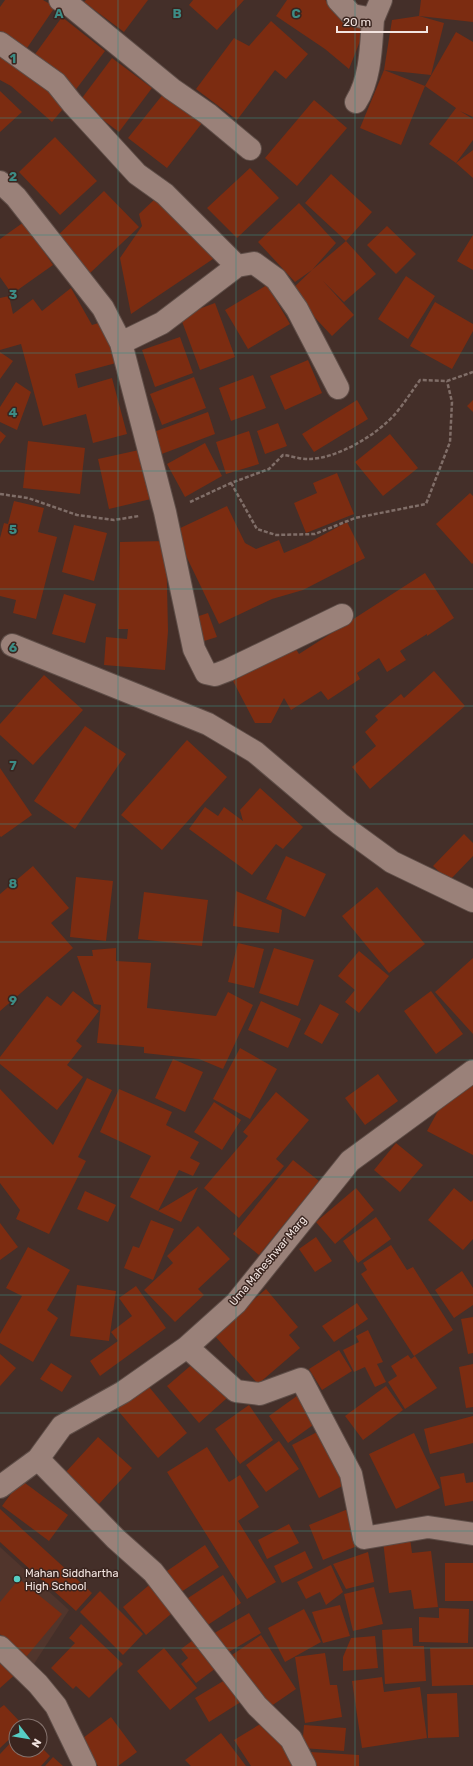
<svg xmlns="http://www.w3.org/2000/svg" width="473" height="1766" viewBox="0 0 473 1766" font-family="Rubik,sans-serif">
  <style>
    .built { fill: #51352c }
    .building { fill: #7c2c11 }
    .lines { fill: none; stroke-linecap: round; stroke-linejoin: round }
    .minor-casing { stroke: #5e4d47; stroke-width: 24 }
    .path { stroke: #806e68; stroke-width: 2.5; stroke-dasharray: 4 2; stroke-linecap: butt }
    .minor { stroke: #9a8179; stroke-width: 22 }
    .grid { fill: none; stroke: #3d8c85; stroke-width: 1; stroke-opacity: 0.55 }
    .poi-dot { fill: #56cec4; stroke: #3a251f; stroke-width: 1.5 }
    .labels { text-anchor: middle; dominant-baseline: central; stroke-width: 3; stroke-linejoin: round; paint-order: stroke }
    .street-label { font-size: 11px; fill: #f3e5e1; stroke: #3a251f }
    .poi-label { font-size: 11px; fill: #f3e5e1; stroke: #3a251f; text-anchor: start }
    .grid-label { font-size: 13px; text-anchor: middle; font-weight: bold; fill: #3d8c85; stroke: #3a251f; stroke-width: 3; stroke-linejoin: round; paint-order: stroke }
  </style>
  <rect width="100%" height="100%" fill="#442f29"/>
  <path class="built" d="M0,1547L69,1610L30,1670L0,1643Z"/>
  <path class="building" d="M5,0H43L55,7L25,51L0,34V7Z
    M86,0H148L124,32L84,2Z
    M193,0H244L217,30L189,5Z
    M287,0H325L364,31L349,69L325,49L276,16Z
    M421,0H473V22L419,16Z
    M419,16L444,23L431,75L384,70L392,20Z
    M62,17L105,51L74,92L33,57Z
    M271,21L308,54L286,79L275,70L237,120L196,89L234,38L249,46Z
    M456,32L473,42V117L460,111L473,119V140L456,163L429,144L456,108L425,86Z
    M0,47L68,103L52,122L11,86L0,80Z
    M112,58L152,88L119,132L79,102Z
    M384,70L425,86L401,145L360,128Z
    M0,91L22,112L0,132Z
    M164,93L202,123L167,168L128,138Z
    M314,100L347,128L297,186L265,158Z
    M55,137L97,181L60,215L19,172Z
    M473,150V178L456,163Z
    M250,168L279,198L237,238L207,208Z
    M331,174L372,212L346,241L376,274L344,302L323,281L354,315L332,336L290,291L312,270L295,282L258,242L299,203L336,243L312,270L346,241L305,203Z
    M104,191L139,227L89,274L55,238Z
    M156,198L216,257L131,314L120,258L142,226L139,214Z
    M24,222L53,265L12,294L0,277V239Z
    M387,226L416,254L396,274L367,245Z
    M473,235V270L457,261Z
    M406,276L435,296L408,339L378,319Z
    M267,285L290,324L248,349L225,310Z
    M71,288L92,325L105,321L116,363L75,374L78,388L112,378L127,434L93,443L86,414L43,426L21,344L0,350V298L9,296L13,314L33,299L42,311Z
    M435,302L473,324V331L452,369L410,346Z
    M215,303L235,357L200,370L180,316Z
    M180,337L193,373L155,387L142,350Z
    M0,352L13,361L0,379Z
    M308,360L322,393L285,410L270,376Z
    M253,375L266,408L231,421L219,388Z
    M194,377L206,408L162,425L150,394Z
    M16,382L31,392L17,430L0,422V407Z
    M357,400L368,419L314,452L302,434Z
    M473,400V412L467,406Z
    M208,412L215,434L159,455L151,433Z
    M278,423L287,446L265,454L257,431Z
    M0,431L6,436L0,444Z
    M249,431L259,464L226,474L216,442Z
    M390,434L418,468L383,496L355,462Z
    M28,441L85,448L80,494L23,488Z
    M205,443L222,476L185,497L167,464Z
    M139,450L151,499L109,509L98,459Z
    M337,473L354,514L306,533L294,503L317,493L313,483Z
    M470,493L473,496V563L472,564L436,524Z
    M14,501L44,508L38,532L57,537L36,619L13,613L16,600L0,596V538L4,523L8,524Z
    M227,506L245,543L256,549L279,540L284,553L310,542L347,522L365,558L303,590L272,599L219,624L174,531Z
    M74,525L107,533L94,581L62,572Z
    M166,541L168,631L165,670L104,665L106,637L127,639L128,629H118L120,542Z
    M425,573L454,618L427,636V634L400,651L406,660L387,672L379,658L357,673L360,679L328,700L321,691L291,710L284,698L271,723H255L233,681L294,646L299,654Z
    M64,594L96,604L85,643L52,634Z
    M208,613L217,637L204,641L193,618Z
    M434,671L465,706L370,789L352,767L376,746L365,732L378,720L375,716L401,694L404,698Z
    M44,675L83,710L33,765L0,735V724Z
    M85,726L126,754L75,829L34,801Z
    M187,740L227,777L162,850L121,815Z
    M0,768L32,815L1,837L0,836Z
    M260,788L303,827L283,849L276,844L252,875L189,829L205,807L218,816L224,807L243,821L240,810Z
    M464,834L473,843V856L449,881L433,866Z
    M286,856L326,874L305,917L266,899Z
    M33,866L69,908L51,923L73,948L0,1011V894Z
    M76,877L113,881L106,941L70,937Z
    M377,887L425,944L389,973L342,916Z
    M236,891L282,910L279,933L233,926Z
    M144,892L208,900L202,946L138,939Z
    M238,943L264,949L254,988L228,982Z
    M116,948V961L151,963L147,1008L216,1016L228,992L253,1005L223,1069L199,1059L144,1053V1047L97,1043L101,1005L94,1004L77,956H93L92,950Z
    M274,948L314,960L298,1006L259,993Z
    M359,951L389,976L359,1013L345,1002L355,990L338,976Z
    M473,958V1034L435,992Z
    M73,991L99,1011L76,1041L82,1046L67,1065L83,1077L57,1110L0,1064V1057L47,996L61,1006Z
    M431,991L463,1034L436,1054L404,1011Z
    M261,1001L301,1019L288,1048L248,1030Z
    M320,1004L339,1014L322,1044L304,1034Z
    M240,1048L277,1069L250,1119L213,1099Z
    M173,1059L203,1072L185,1112L155,1098Z
    M378,1074L398,1101L365,1125L345,1098Z
    M473,1075V1155L427,1131L444,1100Z
    M87,1078L112,1090L78,1157L86,1161L49,1234L16,1219L20,1210L0,1183V1089L53,1145Z
    M119,1089L172,1112L166,1125L199,1142L190,1158L200,1163L193,1176L179,1170L158,1211L198,1187L181,1222L158,1211L130,1197L151,1156L100,1132Z
    M276,1092L309,1120L276,1159L284,1166L239,1218L204,1188L248,1136L243,1132Z
    M214,1102L241,1120L222,1150L194,1132Z
    M396,1143L423,1165L400,1192L374,1170Z
    M293,1160L319,1181L259,1255L233,1234Z
    M356,1188L374,1210L335,1244L316,1222Z
    M454,1188L471,1202L473,1200V1239L463,1250L428,1220Z
    M85,1191L116,1205L108,1222L77,1209Z
    M376,1217L391,1239L358,1263L343,1241Z
    M151,1220L174,1229L153,1280L124,1268L133,1246L139,1248Z
    M0,1223L18,1247L0,1260Z
    M198,1226L230,1259L198,1289L204,1295L175,1322L144,1290L173,1263L167,1256Z
    M316,1237L332,1261L315,1272L299,1249Z
    M391,1245L407,1270L413,1267L453,1330L414,1356L361,1274L367,1270L363,1263Z
    M28,1247L70,1270L47,1310L58,1318L33,1362L0,1343V1334L22,1296L6,1288Z
    M462,1271L473,1288V1305L454,1318L435,1290Z
    M77,1285L116,1291L109,1341L70,1336Z
    M136,1286L166,1328L100,1376L90,1361L118,1341L111,1332L132,1316L119,1298Z
    M266,1289L298,1327L289,1335L300,1348L258,1384L214,1335Z
    M357,1303L368,1319L334,1342L322,1326Z
    M473,1317V1353L468,1354L461,1319Z
    M368,1330L383,1362L377,1364L386,1382L375,1387L365,1367L354,1372L343,1350L359,1342L356,1336Z
    M339,1350L352,1371L322,1390L309,1369Z
    M0,1354L16,1368L0,1386Z
    M408,1355L411,1359L415,1356L437,1388L405,1409L388,1382L397,1376L391,1366Z
    M196,1361L227,1398L199,1423L167,1386Z
    M51,1363L72,1376L62,1392L40,1379Z
    M473,1364V1407L466,1408L459,1367Z
    M145,1382L187,1433L158,1458L115,1407Z
    M386,1386L403,1410L363,1440L345,1416Z
    M301,1393L320,1420L288,1443L269,1416Z
    M249,1405L273,1440L240,1464L215,1429Z
    M473,1416V1443L430,1454L424,1429Z
    M321,1430L348,1483L319,1498L292,1445Z
    M414,1433L440,1488L396,1509L369,1454Z
    M98,1437L132,1468L99,1504L65,1473Z
    M279,1441L299,1469L266,1492L246,1465Z
    M207,1447L229,1482L240,1475L259,1507L238,1521L276,1582L247,1599L167,1472Z
    M464,1473L466,1483L473,1482V1501L445,1506L440,1477Z
    M21,1480L68,1515L49,1541L2,1506Z
    M0,1509L92,1593L76,1611L0,1542Z
    M348,1509L362,1544L323,1560L309,1525Z
    M289,1524L299,1543L267,1559L258,1540Z
    M410,1538L412,1553L431,1551L438,1607L414,1609L411,1590L389,1593L383,1541Z
    M205,1545L219,1567L175,1596L161,1575Z
    M305,1551L313,1568L282,1583L274,1566Z
    M368,1552L374,1582L346,1589L333,1564Z
    M445,1563H473V1601H445Z
    M331,1565L343,1592L326,1605L320,1592L306,1599L297,1582Z
    M223,1575L241,1603L200,1630L182,1602Z
    M19,1579L62,1614L26,1657L0,1634V1602Z
    M154,1581L177,1609L146,1635L123,1607Z
    M374,1587L383,1624L353,1631L344,1594Z
    M100,1591L143,1634L123,1655L80,1612Z
    M340,1605L350,1636L323,1643L312,1612Z
    M439,1608L469,1609L468,1643L419,1642V1617L439,1618Z
    M304,1609L321,1642L285,1662L268,1628Z
    M249,1613L261,1633L222,1656L211,1635Z
    M81,1624L123,1664L89,1698L76,1686L73,1689L51,1668L75,1643L69,1638Z
    M412,1628L413,1646H424L426,1681L385,1684L382,1630Z
    M200,1635L220,1665L196,1683L181,1664L188,1658L181,1649Z
    M261,1635L296,1689L264,1711L226,1659Z
    M375,1636L378,1668L343,1671V1657L351,1638Z
    M473,1647V1685L432,1686L430,1648Z
    M164,1648L197,1688L170,1710L137,1671Z
    M0,1652L18,1672L0,1688Z
    M325,1653L330,1685H337L342,1717L305,1723L295,1657Z
    M230,1677L244,1700L209,1722L195,1698Z
    M382,1677L384,1692L420,1687L427,1738L362,1748L352,1681Z
    M457,1693L459,1737L428,1738L427,1694Z
    M4,1705L24,1726H16V1733L0,1748V1708Z
    M111,1717L137,1752L118,1766H98L79,1741Z
    M262,1723L287,1750L297,1766H251L234,1740Z
    M304,1725L346,1728L344,1751L302,1748Z
    M221,1733L246,1766H191L185,1760Z
    M16,1737V1750H40V1746L50,1756L41,1766H0V1754Z
    M310,1752L359,1755V1766H309Z
    M53,1757L63,1766H45Z"/>
  <g class="lines">
    <g class="minor-casing">
      <path id="minor" d="M60,0L72,7L172,89L208,114L250,149
        M338,0L352,15L373,19L381,0
        M0,43L56,83L72,103L137,174L165,194L237,266L254,263L276,279L297,309L338,388
        M356,102C371,78 371,46 373,19
        M0,182L16,197L103,308L121,343L165,512L194,649L206,673L215,675L228,670L342,615
        M121,343L162,323L237,266
        M12,645L208,724L255,752L340,824L392,862L473,901
        M187,1347L236,1391L260,1394L301,1379L351,1474L364,1538L428,1527L473,1534
        M38,1459L116,1539L153,1572L257,1706L291,1739L305,1766
        M0,1487L38,1459L62,1426L123,1392L187,1347L236,1303L350,1161L473,1071
        M0,1647L38,1684L56,1706L85,1766"/>
    </g>
    <path class="path" d="M231,483L257,529L276,535L315,534L355,518L426,504L450,442L452,402L447,381
      M0,494L28,498L77,515L114,520L139,516
      M190,502L231,483L269,469L283,455C291,456 300,459 308,459C337,459 377,435 396,413C405,402 412,391 420,380L447,381L473,372"/>
    <use href="#minor" class="minor"/>
  </g>
  <path class="grid" d="M118,0V1766M236,0V1766M355,0V1766M0,118H473M0,235H473M0,353H473M0,471H473M0,589H473M0,706H473M0,824H473M0,942H473M0,1060H473M0,1177H473M0,1295H473M0,1413H473M0,1531H473M0,1648H473"/>
  <circle class="poi-dot" cx="17" cy="1579" r="4"/>
  <g class="labels">
    <g class="street-label">
      <text transform="translate(268 1261) rotate(-50)">Uma Maheshwar Marg</text>
    </g>
    <g class="poi-label">
      <text x="25" y="1573">Mahan Siddhartha<tspan x="25" dy="13">High School</tspan></text>
    </g>
  </g>
  <g class="grid-label">
    <text x="59" y="18">A</text>
    <text x="177" y="18">B</text>
    <text x="296" y="18">C</text>
    <text x="13" y="63">1</text>
    <text x="13" y="181">2</text>
    <text x="13" y="299">3</text>
    <text x="13" y="417">4</text>
    <text x="13" y="534">5</text>
    <text x="13" y="652">6</text>
    <text x="13" y="770">7</text>
    <text x="13" y="888">8</text>
    <text x="13" y="1005">9</text>
  </g>
  <g transform="translate(28 1738) rotate(121)"><circle r="19" fill="#3a251f" stroke="#84726d"/>
  <path d="M0-3L7 15L0 10L-7 15Z" fill="#56cec4"/>
  <text y="-6" font-size="11" font-weight="bold" text-anchor="middle" fill="#f3e5e1">N</text>
  </g>
  <path d="M337 26v6h90v-6" fill="none" stroke="#f3e5e1" stroke-width="2"/>
  <text x="343" y="26" font-size="12" fill="#f3e5e1" stroke="#3a251f" stroke-width="3" paint-order="stroke">20 m</text>
</svg>
